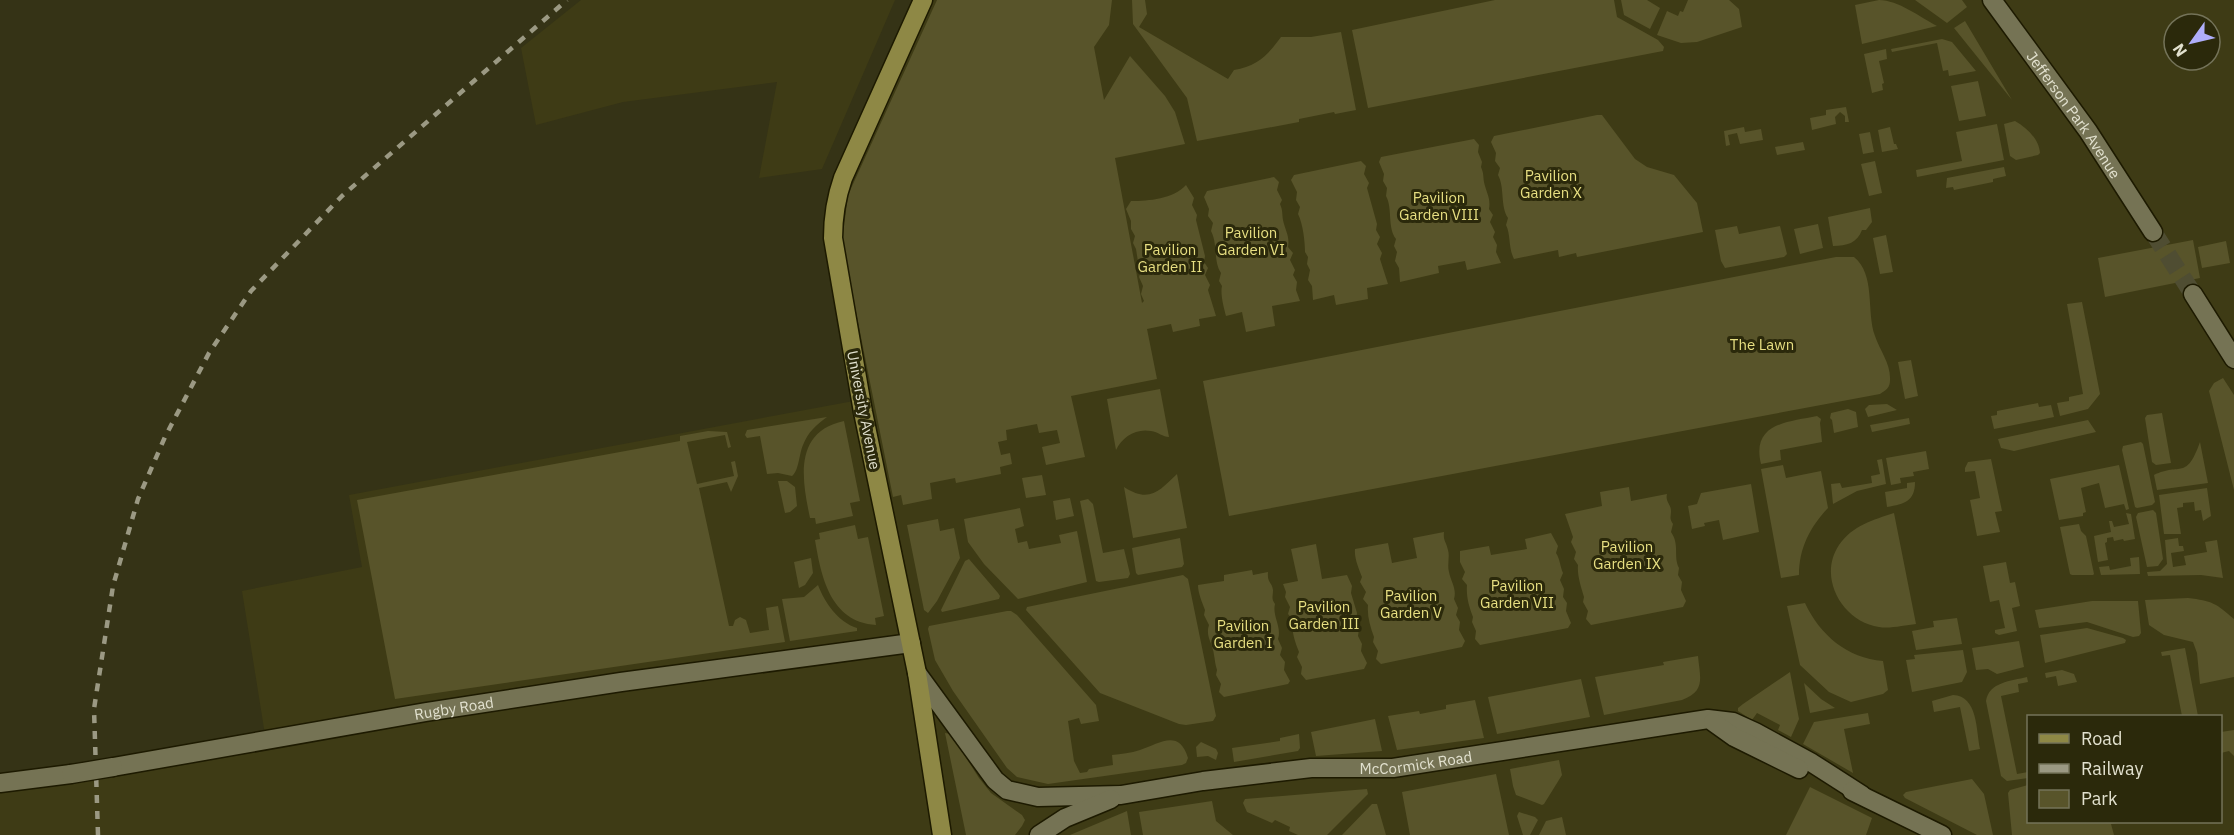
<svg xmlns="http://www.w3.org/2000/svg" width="2234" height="835" viewBox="0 0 2234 835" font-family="'IBM Plex Sans',sans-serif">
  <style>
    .built { fill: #3e3b15; fill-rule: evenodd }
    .green { fill: #58542a }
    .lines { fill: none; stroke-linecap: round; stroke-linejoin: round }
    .secondary-tunnel { stroke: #4f4d32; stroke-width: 18; stroke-dasharray: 18 9; stroke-linecap: butt }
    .tertiary-casing { stroke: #1d1a00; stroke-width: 21 }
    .secondary-casing { stroke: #1d1a00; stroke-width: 21 }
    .primary-casing { stroke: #1d1a00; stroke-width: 21 }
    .tertiary { stroke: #757354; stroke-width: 18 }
    .secondary { stroke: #757354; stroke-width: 18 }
    .primary { stroke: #8e8845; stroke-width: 18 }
    .rail { stroke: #9b9983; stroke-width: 4.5; stroke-dasharray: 8 8; stroke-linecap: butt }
    .secondary-bridge-casing { stroke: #1d1a00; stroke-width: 21; stroke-linecap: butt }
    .secondary-bridge { stroke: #757354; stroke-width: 18 }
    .labels { text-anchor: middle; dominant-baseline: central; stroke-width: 6; stroke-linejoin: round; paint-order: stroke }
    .street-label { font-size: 15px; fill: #e2e1cf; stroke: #2b290b }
    .park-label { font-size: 15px; fill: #e7df82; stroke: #2b290b }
  </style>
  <rect width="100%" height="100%" fill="#353316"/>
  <path class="built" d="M581,0H895L822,169L759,178L777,82L623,102L536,125L521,48Z
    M922,0H2234V835H0V783L266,741L242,591L362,567L349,495L859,400L830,225ZM2174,24H2210V60H2174ZM2028,716H2220V822H2028Z"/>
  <path class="green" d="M937,0H1112L1109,25L1094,47L1104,100L1130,56L1165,96L1175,112L1185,144L1115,158L1142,303L1144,301L1141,294L1143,286L1139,277L1140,274L1136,249L1133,243L1135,236L1131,229V221L1126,209L1131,201C1149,201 1173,199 1186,185L1194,198L1192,205L1197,215L1196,220L1205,256L1204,262L1208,268L1205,275L1210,285L1208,290L1216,316L1199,319L1200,326L1173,332L1171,324L1147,329L1157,379L1071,396L1085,457L1046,465L1042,447L1060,443L1057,430L1039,433L1037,424L1006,430L1007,440L998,442L1001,455L1010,453L1012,464L1000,467L1001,474L956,483L955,478L930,483L932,499L903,505L901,495L893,497L842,242L848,195Z
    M1132,0H1145L1147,14L1139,27L1228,79L1234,70C1257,66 1267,56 1281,37H1311L1341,32L1356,110L1335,114L1334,112L1299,119V122L1197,141L1187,98L1133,24Z
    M1495,0H1614L1617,17L1658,40L1664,47L1663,51L1368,108L1352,30Z
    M1621,0H1647L1660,8L1650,29L1624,15Z
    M1688,0H1729L1739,9L1742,27L1697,42L1681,43L1657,35L1667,11L1678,16L1680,11L1683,12Z
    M1879,0C1898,0 1920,17 1937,26L1862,44L1855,5Z
    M1915,0H1962L1967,7L1947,23Z
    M1965,21L2012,100L1954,28Z
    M1942,39L1952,42L1976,71L1949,76L1948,70L1943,71L1937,43L1892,52L1891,49Z
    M1886,49L1887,59L1879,61L1884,83L1882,84L1883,90L1872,93L1864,54Z
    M1978,81L1986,116L1959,121L1951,86Z
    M1846,107L1849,122H1845V116L1840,112L1835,117L1836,124L1812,130L1810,118L1826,115V110Z
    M1597,115H1602L1635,159L1647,167L1674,175L1697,203L1703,232L1577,257L1576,253L1559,257L1558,250L1514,259C1508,247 1511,235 1506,225L1508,218C1500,206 1505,188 1498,175L1500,168L1495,161L1496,153L1491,142L1494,136Z
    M2015,121C2027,128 2039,139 2040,153L2038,155L2016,160L2010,156L2004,124Z
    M1997,124L2004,160L1917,177L1916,170L1962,161L1956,132Z
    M1744,127L1745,132L1761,129L1763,140L1740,144L1737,133L1728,135L1730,145L1726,146L1724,131Z
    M1890,127L1894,144H1896L1898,149L1882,152L1878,130Z
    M1870,132L1874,152L1863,154L1859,134Z
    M1474,139L1479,145L1478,152L1482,162L1481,167C1484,174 1483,176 1484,182C1486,192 1491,198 1489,209L1493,215L1490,222L1495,232L1493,237L1497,245L1496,252L1501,263L1467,270L1465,261L1438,266L1439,273L1400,282L1399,268L1395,261L1397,252L1394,246L1396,239C1387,227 1393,209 1386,196L1387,188L1383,181L1384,174L1379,162L1381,157Z
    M1803,142L1805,150L1777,155L1775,147Z
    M1361,161L1366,166L1364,174L1369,183L1367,188L1377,224L1376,230L1380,237L1377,244L1382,253L1380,259L1388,284L1367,288L1368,299L1336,305L1334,295L1313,300L1312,286L1308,280L1310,270L1307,264L1308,257L1305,252C1305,242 1303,224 1298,214L1300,207L1296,200L1297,192L1291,180L1294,175Z
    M1875,161L1882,193L1869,196L1861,164Z
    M2004,167L2006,176L1993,179V182L1954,190L1953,187L1946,188L1947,178Z
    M1274,177L1279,182L1277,190L1282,200L1280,204C1283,211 1282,214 1283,220C1285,230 1290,236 1288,247L1293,253L1290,260L1295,270L1293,275L1297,282L1296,290L1300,301L1272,306L1275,326L1246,332L1242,312L1226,316C1224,308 1220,294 1222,286L1219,281L1221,273C1213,261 1218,244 1211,231L1213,223L1208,216L1209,209L1204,197L1207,191Z
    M1870,208L1872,222L1866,230H1862C1857,243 1847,246 1833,246L1828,217Z
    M1818,224L1823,248L1800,254L1794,229Z
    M1737,226L1739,234L1780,226L1787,254L1784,257L1725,268L1721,261L1715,230Z
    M1886,235L1893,272L1880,274L1873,238Z
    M2193,240L2200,278L2105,297L2098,258Z
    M2226,241L2230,263L2202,268L2198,247Z
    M1836,257H1854C1876,275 1866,311 1875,336C1880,351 1891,364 1890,380C1890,388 1886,390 1880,394L1229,516L1203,381Z
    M2082,302L2100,394L2088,409L2060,416L2057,403L2069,401V397L2083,394L2067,304Z
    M1911,360L1918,396L1905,399L1898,362Z
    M2223,378L2234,395V490L2209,391L2214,383Z
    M1160,389L1169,437C1163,437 1158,432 1151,431C1136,428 1122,437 1116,450L1107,399Z
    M2038,403L2039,407L2051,405L2054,417L1994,429L1991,416L1997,415V411Z
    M1887,404L1897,410L1868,417L1865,409L1869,405Z
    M1848,409L1856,412L1858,427L1834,433L1832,420L1830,418L1831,413Z
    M2162,413L2171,463L2156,465L2152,462L2145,418L2147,415Z
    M1817,416L1821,419L1820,423L1822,442L1780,450L1781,460L1761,464C1751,423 1788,422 1817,416Z
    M827,417C816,425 808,432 803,445C799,454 799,471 792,476L778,473L767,474L760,436L747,438L745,435L747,430Z
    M1909,418L1910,424L1872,432L1870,425Z
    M2088,420L2096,432L2014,451L2001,448L1998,439Z
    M844,421L860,501L850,503L853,516L816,524L815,518H810C802,480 793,432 844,421Z
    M708,431L727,432L731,447L728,448L725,435L687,442L697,484L734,476L731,462L735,461L738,476L731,492L727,482L699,488L729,626H733L735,620L740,617L746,620L750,633L769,630L766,608L778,606L785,642L395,699L357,500L680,441V436Z
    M2141,442L2143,444L2155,502L2152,505L2137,508L2135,507L2122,450L2123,446Z
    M2200,442L2208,483L2157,490L2154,475C2181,462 2186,481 2200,442Z
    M1926,451L1929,469L1913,472L1914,476L1900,478L1901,483L1891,485L1886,458Z
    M1882,459L1886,484L1857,491L1833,504L1831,484L1840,483L1842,488L1872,483L1871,476L1880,474L1877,460Z
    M1991,459L2002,511L1995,512L2000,532L1977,536L1970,500L1980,498L1975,471L1965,472V468L1968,462Z
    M1783,465L1786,478L1821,471L1828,508C1810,527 1799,548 1799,575L1781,578L1761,469Z
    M2119,465L2129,509L2126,510L2124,504L2105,508L2099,483L2081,488L2086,512L2083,513V516L2059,520L2050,479Z
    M1177,474L1187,528L1133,538L1124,487C1150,504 1160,490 1177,474Z
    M1042,475L1046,495L1026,498L1022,478Z
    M778,481H787L795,487L797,506L790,512L785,513Z
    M1915,482C1915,501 1905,504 1887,507L1885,492L1907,488V483Z
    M1751,484L1759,532L1723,540L1719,520L1704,523L1705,526L1692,529L1688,506L1697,504L1701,493Z
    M1629,487L1631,501L1667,494C1665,502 1671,504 1671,511C1671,517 1669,518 1673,524L1671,532C1680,545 1673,556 1679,568L1678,575L1682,582L1681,590L1686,601L1683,607L1591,625L1586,619L1588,611L1583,602L1584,597C1581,587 1577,575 1578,565L1574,559L1576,552L1571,542L1573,537L1565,514L1602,506L1600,492Z
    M2207,488L2211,516L2203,521L2201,510L2195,511L2194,502L2183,503V507L2177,508L2181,534H2164L2159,495Z
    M1070,498L1074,516L1056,520L1053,501Z
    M1088,499L1093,504L1103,553L1124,549L1130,574L1128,578L1099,582L1096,581L1080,501Z
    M1020,508L1024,526L1015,529L1018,543L1027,541L1029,549L1061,543L1059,535L1077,531L1087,582L1018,599L984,564L968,542L964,519Z
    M2153,510L2156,513L2163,559L2158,566L2147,567L2136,517L2138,513Z
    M1894,513L1916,624C1905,625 1890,629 1879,627C1843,622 1817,578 1839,545C1853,525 1873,520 1894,513Z
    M2126,513L2131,514L2135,539L2124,541L2123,539L2114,541L2113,537L2107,538V542L2105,543L2108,560L2098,562L2094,536L2111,532L2109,521H2112L2114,527L2129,524Z
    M938,519L940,531L954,528L960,558L937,601L928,613L924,610L907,525Z
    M2079,524L2081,531L2086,536L2094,574L2093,575H2072L2070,574L2060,527Z
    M855,525L858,539L868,537L884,616L875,618L876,625C830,622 821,576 815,540L820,539L819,533Z
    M1444,532C1443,541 1446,541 1448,550C1450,556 1447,565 1449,572C1451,582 1457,589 1454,599L1458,608L1456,615L1460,622L1459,630L1465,641L1462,647L1381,664L1376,659L1378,651L1373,642L1374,637C1370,626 1367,616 1368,605L1363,599L1366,592L1360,582L1362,577C1359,569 1354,558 1355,549L1388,543L1392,563L1417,558L1413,538Z
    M1551,533L1558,546L1556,553C1560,559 1560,566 1563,573L1560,580L1564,589L1563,597L1567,603L1566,611L1571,623L1568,628L1480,645L1475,639L1476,631L1472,622L1473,617C1469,607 1466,596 1467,585L1462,579L1465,572L1460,562V551L1489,546L1491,555L1527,549L1525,539Z
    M1180,538L1184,564L1182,567L1138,575L1136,573L1132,548Z
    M2178,538L2179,546H2183L2184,551L2171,553L2173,567L2186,565L2184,556L2207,552L2205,542L2217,540L2223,578L2201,575L2148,576L2147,572L2160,571L2167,564L2165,540Z
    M1316,544L1322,579L1347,575L1352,586L1351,593L1357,613L1356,624L1359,629L1358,636L1362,644L1361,651L1367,663L1364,669L1306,680L1301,674L1302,667L1297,657L1299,652C1295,642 1291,631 1293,620L1288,614L1290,607L1285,597L1286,592L1283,584L1298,581L1291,549Z
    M2139,557L2140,574L2101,575L2099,567L2109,566L2110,570L2131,566L2130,558Z
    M811,558L813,573L805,585L799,588L794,562Z
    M969,559L998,593L1000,596L999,599L942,612L941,610L965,561Z
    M2006,562L2010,583L2015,582L2020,606L2012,608L2017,631L1999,635L1995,633V630L2005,628L1999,600L1990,602L1983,566Z
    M1252,570L1253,575L1268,572C1267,583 1272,582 1273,590C1273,597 1271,598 1275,604C1272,616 1282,627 1278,639L1282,648L1280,655L1285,662L1284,670L1290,681L1288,684L1224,697L1219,692L1221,684L1216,675L1217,670C1215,664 1215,660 1214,655C1213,644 1205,636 1209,625L1204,615L1205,610C1202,602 1198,593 1198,585L1224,581V575Z
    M1183,575L1188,579L1216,716L1213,721L1186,725L1179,724L1100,693L1026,610L1027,607Z
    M818,585C825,603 838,622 857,628V631L790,641L782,599L804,597Z
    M2188,598C2212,601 2216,603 2234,619V677L2200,684L2197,653L2193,642L2164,635L2149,625L2145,600Z
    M2092,601H2138L2141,633L2139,636L2133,637L2087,622L2039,628L2035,610Z
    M1805,603C1820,635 1847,658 1883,661L1888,690L1883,694L1851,702L1829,692L1800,665L1787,606Z
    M1007,611H1011L1017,615L1096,705L1099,721L1081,724L1079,718L1068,721L1074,761L1080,773L1087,772L1089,769L1113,765L1112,755C1121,754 1131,753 1140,750C1159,744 1179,728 1188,758L1186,763L1182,765L1048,784L1017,777L1007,768L953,691L935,660L928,629L929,626Z
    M1957,618L1962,644L1916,650L1912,631L1934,627L1933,621Z
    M2087,628L2123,638L2126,640L2125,643L2045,663L2040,635Z
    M2019,641L2024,667L1997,674L1988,669L1976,670L1972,648Z
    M2185,648L2198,716H2182L2170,655L2162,656L2161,652Z
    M1963,650L1967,672L1962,682L1912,692L1906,660L1915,659L1914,655Z
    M1698,656C1700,678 1706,691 1682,700L1604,715L1595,677L1664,665L1663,662Z
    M2062,670L2074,674L2077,682L2058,686L2056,676L2046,678L2045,673Z
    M1790,672L1799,719L1791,737L1778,730L1780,725L1757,713L1752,720L1738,711V708L1743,704Z
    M2027,677L2028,682L2018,684L2019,692L2001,696L2017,774L2028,772V778L2007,781L2001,776L1986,701C1989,682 2011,681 2027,677Z
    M1581,679L1590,717L1497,734L1488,697Z
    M1804,683L1821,699L1835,708L1810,713Z
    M1953,695C1978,696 1976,730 1980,749L1969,751L1960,707L1934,712L1932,701Z
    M1475,700L1484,738L1397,750L1388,716L1419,711L1420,714L1446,709V705Z
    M1868,713L1870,724L1844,729L1853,773L1803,744L1814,722Z
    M1375,719L1382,751L1316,756L1311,732Z
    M2234,730V756L2229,751L2221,753V732Z
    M945,733L951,734L979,778L991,793L1022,815L1025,820L1022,826L1015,835H966Z
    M1299,734L1300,748L1298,751L1234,762L1232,748L1280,741V738Z
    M1201,742L1216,749L1218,753L1216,760L1208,756L1197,757L1196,747Z
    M1559,760L1562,775L1544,804L1542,805L1516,795L1513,786L1510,769Z
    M1496,774L1509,835H1410L1402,792Z
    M1972,779L1984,794L1993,835H1977L1905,798L1903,795L1906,792Z
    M2028,785V822H2123L2111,824L2114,835H2012L2008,793L2010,790Z
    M1810,787L1872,818L1866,835H1786Z
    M1367,789L1368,794L1327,835H1298L1289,831L1290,827L1275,820L1272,823L1247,812L1243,803L1245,799Z
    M1212,801L1216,821L1233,835H1143L1139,812Z
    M1372,804H1377L1386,835H1342Z
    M1127,811L1131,835H1070Z
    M1519,812L1535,817L1538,820L1530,835H1523L1517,816Z
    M1562,817L1566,835H1539L1546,821Z"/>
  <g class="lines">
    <path class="secondary-tunnel" d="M2153,232L2193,294"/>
    <g class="tertiary-casing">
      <g id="tertiary">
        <path id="s1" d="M917,673L995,780L1007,790L1038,797L1121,795L1203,781L1311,768H1393L1708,719L1733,722L1755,732L1812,763L1862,795"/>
        <path d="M1713,722L1734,737L1799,769"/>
        <path d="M1852,791L1942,835"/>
        <path d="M1039,835L1065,818L1111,799"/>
      </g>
    </g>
    <g class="secondary-casing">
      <g id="secondary">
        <path id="s2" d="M1992,0L2088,131L2153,232"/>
        <path d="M2193,294L2234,359"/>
        <path id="s3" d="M113,767L426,712L621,682L911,643"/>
        <path d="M0,783L71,774"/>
      </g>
    </g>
    <g class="primary-casing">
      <path id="primary" d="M923,0L843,178C836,198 833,216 833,238L863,412L917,673L942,835"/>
    </g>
    <use href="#tertiary" class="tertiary"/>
    <use href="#secondary" class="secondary"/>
    <use href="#primary" class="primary"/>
    <path class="rail" d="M98,835L94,709L113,586L138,499L165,437L209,353L251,291L342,196L567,0"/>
    <g class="secondary-bridge-casing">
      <path id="secondary-bridge" d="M71,774L113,767"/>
    </g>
    <use href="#secondary-bridge" class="secondary-bridge"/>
  </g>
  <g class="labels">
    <g class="street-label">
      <text stroke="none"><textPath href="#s2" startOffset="141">Jefferson Park Avenue</textPath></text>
      <text transform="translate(864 410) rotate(79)">University Avenue</text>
      <text stroke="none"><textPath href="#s3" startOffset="346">Rugby Road</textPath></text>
      <text stroke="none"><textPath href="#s1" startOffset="560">McCormick Road</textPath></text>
    </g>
    <g class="park-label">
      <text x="1551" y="175">Pavilion<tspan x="1551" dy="17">Garden X</tspan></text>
      <text x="1439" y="197">Pavilion<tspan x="1439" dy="17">Garden VIII</tspan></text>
      <text x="1251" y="232">Pavilion<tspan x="1251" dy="17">Garden VI</tspan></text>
      <text x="1170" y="249">Pavilion<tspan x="1170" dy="17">Garden II</tspan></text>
      <text x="1762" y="344">The Lawn</text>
      <text x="1627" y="546">Pavilion<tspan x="1627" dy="17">Garden IX</tspan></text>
      <text x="1517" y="585">Pavilion<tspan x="1517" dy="17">Garden VII</tspan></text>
      <text x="1411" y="595">Pavilion<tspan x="1411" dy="17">Garden V</tspan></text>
      <text x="1324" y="606">Pavilion<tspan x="1324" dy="17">Garden III</tspan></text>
      <text x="1243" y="625">Pavilion<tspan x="1243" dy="17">Garden I</tspan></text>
    </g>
  </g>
  <rect x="2027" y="715" width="195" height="108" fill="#2b290b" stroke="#747359" stroke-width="1.5"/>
  <rect x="2039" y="734" width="30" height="9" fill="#8e8845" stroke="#747359" stroke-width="1.5"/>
  <text x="2081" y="745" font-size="18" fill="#e2e1cf">Road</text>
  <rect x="2039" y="764" width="30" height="9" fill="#9b9983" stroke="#747359" stroke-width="1.5"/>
  <text x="2081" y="775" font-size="18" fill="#e2e1cf">Railway</text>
  <rect x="2039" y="790" width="30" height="18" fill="#58542a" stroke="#747359" stroke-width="1.5"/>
  <text x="2081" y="805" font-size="18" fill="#e2e1cf">Park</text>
  <g transform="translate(2192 42) rotate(236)"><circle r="28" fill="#2b290b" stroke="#747359" stroke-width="1.5"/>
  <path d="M0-4.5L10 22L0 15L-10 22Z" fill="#afaefa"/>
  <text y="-9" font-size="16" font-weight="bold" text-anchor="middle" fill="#e2e1cf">N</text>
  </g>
</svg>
